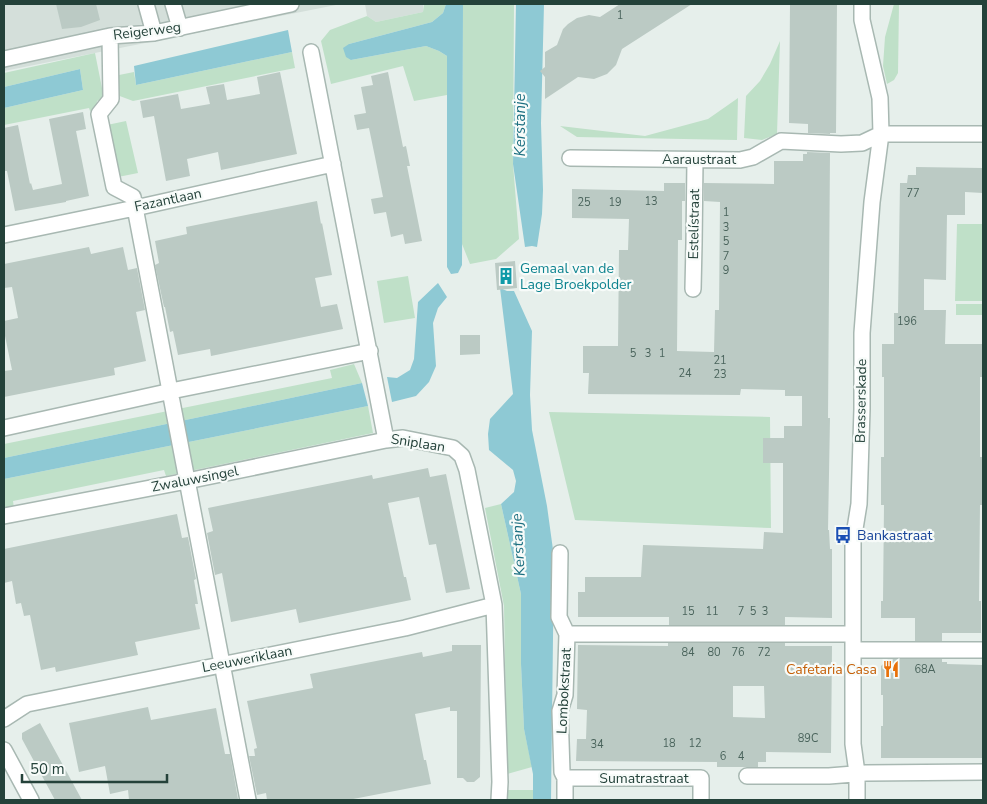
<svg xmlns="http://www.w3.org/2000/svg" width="987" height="804" viewBox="0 0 987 804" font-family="'Nunito Sans',sans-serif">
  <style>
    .built { fill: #d4dfda }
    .green { fill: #bfe0c8 }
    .water { fill: #8ec9d4 }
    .building { fill: #bbcac4; fill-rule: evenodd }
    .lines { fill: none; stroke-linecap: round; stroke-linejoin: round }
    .minor-casing { stroke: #a8b8b2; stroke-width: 18 }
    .minor { stroke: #fff; stroke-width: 15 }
    .labels { text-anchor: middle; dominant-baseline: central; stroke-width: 4.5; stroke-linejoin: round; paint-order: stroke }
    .number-label { font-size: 11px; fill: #4a645c }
    .street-label { font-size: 14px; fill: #24423a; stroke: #f7fbf9 }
    .culture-label { font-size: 14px; fill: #0d838f; stroke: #f7fbf9; text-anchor: start }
    .transit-label { font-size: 14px; fill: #164399; stroke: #f7fbf9; text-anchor: start }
    .food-label { font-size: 14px; fill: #c56008; stroke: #f7fbf9; text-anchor: end }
    .water-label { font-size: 15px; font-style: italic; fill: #1c6f80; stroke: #f7fbf9 }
  </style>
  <rect width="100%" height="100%" fill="#e6efeb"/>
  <path class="built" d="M4,4H341L4,71Z
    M365,4H423V12L376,22L367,16Z"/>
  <path class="green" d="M424,4H446L443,13L432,22L349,44L351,60L426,46L439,51L447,56V95L414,101L403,66L331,84L321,41L330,30L367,16L376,22L423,12Z
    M463,4H514L513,164L519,239L496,259L470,264L462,244Z
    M894,4H899L898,73L894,80L887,84L883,66L885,37Z
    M780,41L777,134L762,140L744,138L746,96L760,81L770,64Z
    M292,52L295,68L133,101L117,95L114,76L134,72L136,85Z
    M95,53L104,98L97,101L96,109L90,111L89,108L4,125V108L83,90L80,69L4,87V73Z
    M738,98L737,140L577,137L560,126L645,136L708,119Z
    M126,121L138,173L118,177L107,125Z
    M957,224H983V301H955Z
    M408,276L415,318L384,323L377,281Z
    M956,304H983V315H956Z
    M354,364L362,383L4,458V444L332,378L330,370Z
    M368,406L373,433L166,476L164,470L13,501L14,508L4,510V479Z
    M549,412L770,417L771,528L575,520Z
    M501,504L521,594V664L524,729L532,767L507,774L504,606L485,508Z
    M505,790H533V800H505Z"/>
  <path class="water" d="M446,4H463L462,265L458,273L451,274L447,267V56L439,51L426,46L351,60L346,57L343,48L349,44L432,22L443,13Z
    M516,4H544L541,123L543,190L542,214L537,247L532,246L525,247L513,164Z
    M288,30L292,52L136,85L134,66Z
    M80,69L83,90L4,108V87Z
    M438,283L447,297L438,308L433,323L436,366L429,382L416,396L392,402L387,377L397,378L410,370L414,359L418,302Z
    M500,288L507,291H514L532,331L530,395L532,430L547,506L554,557L551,800H533V774L524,729L521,664V594L501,504L514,492L516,481L513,470L489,450L488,434L490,419L513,394Z
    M362,383L368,406L4,479V458Z"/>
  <path class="building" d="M56,4H96L100,20L81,27L62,29Z
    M620,4H692L622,49L616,65L607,74L594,79L578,77L545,99V77L540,71L545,67V52L557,45L563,29L568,24L577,18L589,15L600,17Z
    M790,4H837L836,133H830V134L808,133V124L789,123Z
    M280,72L297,154L221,170L218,152L187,159L190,176L166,181L154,116L143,118L140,101L178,94L181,109L210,104L206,87L224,84L227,100L260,94L257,77Z
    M388,72L403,147L406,146L410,166H407L422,241L405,244L403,234L391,237L386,212L374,214L371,199L383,197L375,157L369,128L357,130L354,115L366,113L361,87L373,85L371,76Z
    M83,112L86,129L76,131L89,196L66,201V202L15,211L7,171H4V128L18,125L30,184L31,183L33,190L62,184L49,119Z
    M807,152L830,153L828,418H830L828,530H829L830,549H832V618L785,617V625H669V617H578V592H585V577H641L643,545L763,549L764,532L783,533V463H763V438H784V426H802V396H785V390L741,389L740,395L588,394L589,373H583V346H618L619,250H628L629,219L572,218V189L664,191V183H685V201H682V240H678L677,351L714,352L715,310H719L720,202L704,201V183L774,184V161H803V154H807Z
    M916,167L983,168V193L965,192V215H947L946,280L924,279V310H946L945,344H983V377H980V457H982V505H980L979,601H981V633H942V641H915V618H881V601H883L884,505H881V457H884V377H882V344H894V313H898L900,183H907L908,175H916Z
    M317,201L321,224L322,223L332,275L315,278L321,307L337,304L343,329L211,356L210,349L178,355L173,331L170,332L165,307H164L155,265L159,263L155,241L187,234L186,227Z
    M89,247L91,254L123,247L128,270L137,268L145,310L136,312L146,361L114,368L115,375L4,397V371L12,370L4,331V321L18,318L12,287L4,288V264Z
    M515,261L517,288L497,290L495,263Z
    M460,335H480V354L460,355Z
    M428,468L430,477L446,474L470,589L446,593L436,544L429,545L419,497L388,503L404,577H406L411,600L299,623L296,609L231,622L222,573L215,575L207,533L213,531L208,508L372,475L373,479Z
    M177,514L182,538L188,537L196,579L194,580L198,604H195L200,629L135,642L138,655L56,672L55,667L41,670L30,615L24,616L21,603L16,604L12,581L4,583V549Z
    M668,643H785V646H832L831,753L766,752V762H758V767H717V762L576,761L577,739H586L587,710L577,709L578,645L668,646ZM733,686H764L765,718L733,717Z
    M452,645H481L480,777L474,782H467L463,778H457V711H450V707L415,714L424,760H426L431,784L348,800H267L266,793L257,795L249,756H255L254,749L257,748L247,701L313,688L310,674L422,652L423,657L452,651Z
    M888,659H942V662H947V664L983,665V758H881V726H883V695H881V666Z
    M148,707L151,720L216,708L225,754H230L238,799L234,800H129L128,790L110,794L105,766L79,772L69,723Z
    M40,723L82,800H55L22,739V733Z"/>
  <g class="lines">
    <g class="minor-casing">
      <path id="minor" d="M146,4L154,33
        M173,4L180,28
        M110,36L111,99L99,114L114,187L133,197L248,800
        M311,52L386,440L403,438L453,448L462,456L467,470L494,605L500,782L499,800
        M4,59L110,36L154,33L291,4
        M570,158L740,160L753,157L781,141L841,144L862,143L881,134H983
        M4,235L135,208L333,164
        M693,289L694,244L695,160
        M4,428L176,390L370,351
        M4,516L187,481L386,440
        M560,553L559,617L567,634L565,695L560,711L562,772L565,778V800
        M567,634H852
        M853,650H983
        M4,719L27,704L405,628L494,605
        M4,750L31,800
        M747,776H829L866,773L983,772
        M565,778H701V800
        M857,800V773L853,744V541L859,504L862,409V333L872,202L881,134L880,98L862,20V4"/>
    </g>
    <use href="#minor" class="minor"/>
  </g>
  <defs>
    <g id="building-bare" transform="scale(1.35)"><path d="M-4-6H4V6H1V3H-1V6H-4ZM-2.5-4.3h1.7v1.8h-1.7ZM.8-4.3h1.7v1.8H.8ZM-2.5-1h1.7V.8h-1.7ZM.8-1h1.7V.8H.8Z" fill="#0f9aa8" stroke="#f7fbf9" stroke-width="2.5" paint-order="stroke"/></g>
    <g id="bus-bare" transform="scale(1.35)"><path d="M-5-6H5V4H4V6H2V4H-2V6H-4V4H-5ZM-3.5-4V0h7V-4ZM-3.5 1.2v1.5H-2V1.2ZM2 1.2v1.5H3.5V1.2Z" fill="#1a4fb4" stroke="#f7fbf9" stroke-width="2.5" paint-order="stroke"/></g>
    <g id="restaurant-bare" transform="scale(1.35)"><path d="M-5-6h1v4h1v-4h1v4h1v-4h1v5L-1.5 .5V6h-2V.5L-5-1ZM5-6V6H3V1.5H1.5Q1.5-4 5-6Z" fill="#e8710a" stroke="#f7fbf9" stroke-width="2.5" paint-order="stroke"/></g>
  </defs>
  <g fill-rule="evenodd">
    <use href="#building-bare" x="506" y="276"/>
    <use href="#bus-bare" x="843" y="535"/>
    <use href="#restaurant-bare" x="891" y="669"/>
  </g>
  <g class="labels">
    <g class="number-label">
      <text x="620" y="15">1</text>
      <text x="913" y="193">77</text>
      <text x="651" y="201">13</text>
      <text x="584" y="202">25</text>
      <text x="615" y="202">19</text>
      <text x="726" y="212">1</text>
      <text x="726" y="227">3</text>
      <text x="726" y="241">5</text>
      <text x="726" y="256">7</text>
      <text x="726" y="270">9</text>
      <text x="907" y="321">196</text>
      <text x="633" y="353">5</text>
      <text x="648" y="353">3</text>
      <text x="662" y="353">1</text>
      <text x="720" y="360">21</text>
      <text x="685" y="373">24</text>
      <text x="720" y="374">23</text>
      <text x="688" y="611">15</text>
      <text x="712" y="611">11</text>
      <text x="741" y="611">7</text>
      <text x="753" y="611">5</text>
      <text x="765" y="611">3</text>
      <text x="688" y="652">84</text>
      <text x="714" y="652">80</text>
      <text x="738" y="652">76</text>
      <text x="764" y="652">72</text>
      <text x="925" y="669">68A</text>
      <text x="808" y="738">89C</text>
      <text x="669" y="743">18</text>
      <text x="695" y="743">12</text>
      <text x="597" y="744">34</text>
      <text x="723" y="756">6</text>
      <text x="741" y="756">4</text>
    </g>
    <g class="street-label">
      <text transform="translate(147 31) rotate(-7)">Reigerweg</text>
      <text x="699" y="159">Aaraustraat</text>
      <text transform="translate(168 200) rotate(-12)">Fazantlaan</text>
      <text transform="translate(694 224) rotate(-89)">Estelístraat</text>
      <text transform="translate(861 401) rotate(-89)">Brasserskade</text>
      <text transform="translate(418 443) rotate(9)">Sniplaan</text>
      <text transform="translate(195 479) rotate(-11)">Zwaluwsingel</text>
      <text transform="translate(247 659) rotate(-11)">Leeuweriklaan</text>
      <text transform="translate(564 691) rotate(-87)">Lombokstraat</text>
      <text x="644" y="778">Sumatrastraat</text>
    </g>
    <g class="culture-label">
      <text x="520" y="268">Gemaal van de<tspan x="520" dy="16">Lage Broekpolder</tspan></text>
    </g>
    <g class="transit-label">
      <text x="857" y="535">Bankastraat</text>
    </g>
    <g class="food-label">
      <text x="877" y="669">Cafetaria Casa</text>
    </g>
    <g class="water-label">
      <text transform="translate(520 125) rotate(-90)">Kerstanje</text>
      <text transform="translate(518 545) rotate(-93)">Kerstanje</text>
    </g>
  </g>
  <rect width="987" height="804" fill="none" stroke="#24423a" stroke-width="10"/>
  <path d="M22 774v8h145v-8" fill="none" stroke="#24423a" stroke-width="2.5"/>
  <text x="30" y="774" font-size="15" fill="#24423a" stroke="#f7fbf9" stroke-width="4" paint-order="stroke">50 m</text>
</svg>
